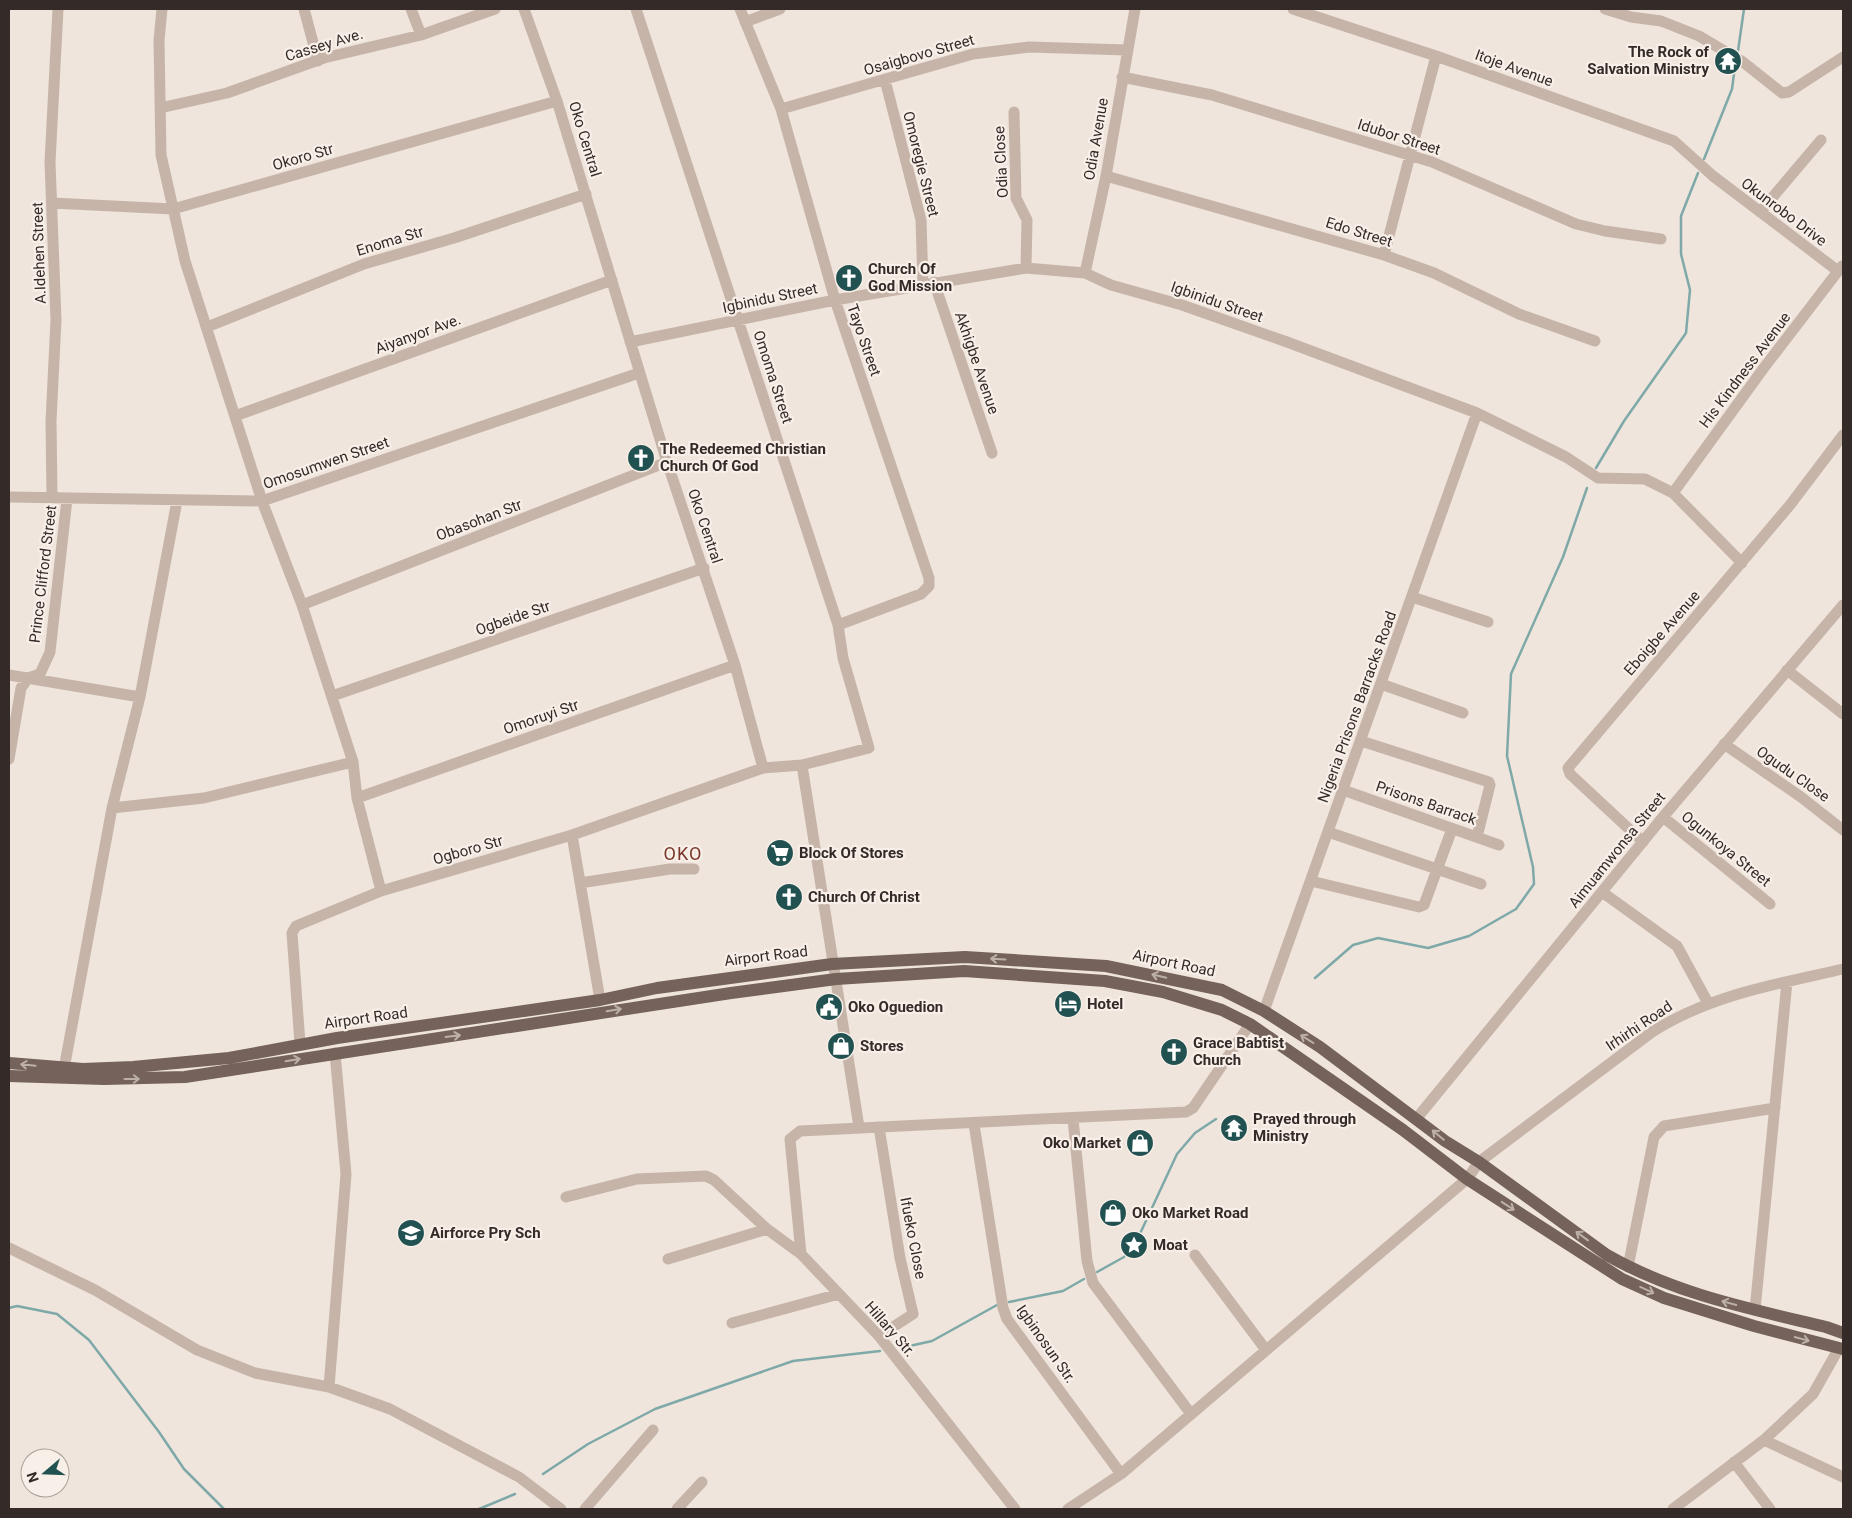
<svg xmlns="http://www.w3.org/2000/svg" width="1852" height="1518" viewBox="0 0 1852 1518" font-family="Roboto,sans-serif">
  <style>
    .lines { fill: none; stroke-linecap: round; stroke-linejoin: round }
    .stream { stroke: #7ea9a8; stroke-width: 2.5 }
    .minor { stroke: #c6b4a9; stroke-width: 11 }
    .major { stroke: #74625b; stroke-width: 12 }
    .oneway { stroke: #bcb0a9 }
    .labels { text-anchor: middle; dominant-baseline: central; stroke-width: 4.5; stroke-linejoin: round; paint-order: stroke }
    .street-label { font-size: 15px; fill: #342b28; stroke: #f7efe8 }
    .poi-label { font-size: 15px; font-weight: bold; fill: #342b28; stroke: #f7efe8; text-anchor: start }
    .quarter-label { font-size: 18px; letter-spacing: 1px; fill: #7a382a; stroke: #f7efe8 }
  </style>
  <rect width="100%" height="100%" fill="#efe5dc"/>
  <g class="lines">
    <path class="stream" d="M1738,51L1744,9
      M1704,159L1732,89L1735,66
      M1596,468L1624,421L1686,333L1690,290L1681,254V216L1698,173
      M1315,978L1353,945L1378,938L1428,948L1469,936L1516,909L1534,884L1533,867L1507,756L1511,674L1563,557L1587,488
      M1097,1272L1124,1257L1138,1238L1177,1154L1195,1133L1216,1119
      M1009,1302L1063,1291L1084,1279
      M9,1308L17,1306L57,1314L89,1340L159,1432L184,1469L224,1509
      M905,1347L932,1341L997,1305
      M543,1474L588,1444L655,1409L793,1361L880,1351
      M479,1509L515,1494"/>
    <path class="minor" d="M162,9L159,40L161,155L185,261L262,501L302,605L353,762L357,798L381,891
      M304,9L318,61
      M411,9L421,35
      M524,9L557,101L667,462L735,665L763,768
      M740,9L781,109L835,300L929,578V586L921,594L838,625
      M1293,9L1436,56L1674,141L1713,176L1838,271
      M1605,9L1631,17L1661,21L1699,36L1743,62L1782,93L1789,92L1843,57
      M745,22L780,9
      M1122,77L1212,95L1432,162L1576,224L1605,231L1661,239
      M885,80L921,220L923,285
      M160,108L227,93L324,58L421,35L495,9
      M781,109L973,54L1029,47L1127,50
      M1014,112L1016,198L1027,220L1026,268
      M1106,176L1384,255L1434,273L1519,314L1595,341
      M52,203L173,209L557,101
      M1760,212L1821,140
      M1384,255L1436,56
      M1085,273L1106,176L1135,9
      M934,282L992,453
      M207,327L364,264L454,238L586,194
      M630,342L835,300L1026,268L1085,273L1111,285L1182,305L1287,342L1477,413L1566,457L1598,478L1645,479L1673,493L1742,563
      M235,416L612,280
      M1673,493L1763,369L1842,266
      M9,497L262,501L639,373
      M52,497L51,421L56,320L50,162L58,9
      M1412,597L1488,622
      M302,605L667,462
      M1787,670L1843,714
      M9,675L140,697
      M1381,684L1463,713
      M332,696L704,568
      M1361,741L1489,782L1490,785L1477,837
      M1724,744L1801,797L1843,830
      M9,759L21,688L28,678L40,674L50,652L67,499
      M802,765L859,1127
      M1343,790L1499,845
      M357,798L735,665
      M112,808L204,798L353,762
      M1663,817L1770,904
      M1328,832L1481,884
      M572,835L600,1000
      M1643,842L1570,774L1568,768L1790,505L1843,435
      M1311,881L1419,907L1424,905L1452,829
      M580,883L670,869H694
      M1602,892L1677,946L1708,1003
      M1264,1011L1477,413
      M300,1044L292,933L296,926L381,891L572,835L763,768L802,765L869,748L843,658L838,625L636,9
      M64,1069L112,808L140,697L177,501
      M1417,1118L1663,817L1843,605
      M1073,1119L1087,1261L1093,1283L1191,1414
      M974,1124L1003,1308L1007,1319L1121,1474
      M879,1127L900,1258L913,1314L879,1336
      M566,1197L637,1179L706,1176L714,1180L767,1229L801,1254
      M9,1248L95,1290L197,1350L255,1373L329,1387L390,1409L519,1477L561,1509
      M1195,1255L1266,1350
      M668,1259L767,1229
      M1628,1267L1654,1137L1664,1126L1775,1108
      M1755,1310L1787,982
      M732,1323L839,1294
      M329,1387L346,1174L335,1053
      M1764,1440L1843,1477
      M1734,1462L1770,1509
      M585,1509L653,1430
      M677,1509L702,1482
      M1015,1509L879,1336L801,1254L790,1139L800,1131L1186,1112L1193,1108L1250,1024
      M1068,1509L1121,1474L1467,1179L1479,1162L1652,1032C1710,995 1777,984 1843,969
      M1673,1509L1764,1440L1813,1394L1839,1348"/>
    <path class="major" d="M9,1063L83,1069L133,1067L229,1058L337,1038L600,1000L657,988L832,964L965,957L1106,966L1222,990L1264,1011L1320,1047L1445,1141L1479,1162L1607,1255C1675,1294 1751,1309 1826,1327L1843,1333
      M9,1076L104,1079L185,1077L731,993L836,979L964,971L1105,981L1163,992L1222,1010L1250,1024L1403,1130L1467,1179L1622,1279L1664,1298L1754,1326L1843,1349"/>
  </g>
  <defs><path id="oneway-shaft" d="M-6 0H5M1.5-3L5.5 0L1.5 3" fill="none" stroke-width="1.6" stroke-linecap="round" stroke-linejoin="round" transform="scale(1.25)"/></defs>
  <g class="oneway">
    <use href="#oneway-shaft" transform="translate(998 959) rotate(-177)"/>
    <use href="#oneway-shaft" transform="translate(1159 976) rotate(-167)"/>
    <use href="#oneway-shaft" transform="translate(614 1010) rotate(-9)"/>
    <use href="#oneway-shaft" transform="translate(453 1036) rotate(-7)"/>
    <use href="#oneway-shaft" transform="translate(1307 1039) rotate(-148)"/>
    <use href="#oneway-shaft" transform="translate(293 1060) rotate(-10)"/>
    <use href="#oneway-shaft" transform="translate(28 1065) rotate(-174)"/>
    <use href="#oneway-shaft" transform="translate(132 1079)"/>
    <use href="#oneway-shaft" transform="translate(1438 1135) rotate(-140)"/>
    <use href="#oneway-shaft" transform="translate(1508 1206) rotate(33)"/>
    <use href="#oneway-shaft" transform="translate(1582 1236) rotate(-144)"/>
    <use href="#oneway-shaft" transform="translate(1647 1290) rotate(25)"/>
    <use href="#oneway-shaft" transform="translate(1729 1303) rotate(-165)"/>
    <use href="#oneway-shaft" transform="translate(1802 1339) rotate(15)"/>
  </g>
  <defs>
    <g id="temple-disc" transform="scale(1.4375)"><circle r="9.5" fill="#225151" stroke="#f7efe8"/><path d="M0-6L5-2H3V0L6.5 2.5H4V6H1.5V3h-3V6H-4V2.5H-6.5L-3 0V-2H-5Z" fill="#fff"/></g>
    <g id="church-disc" transform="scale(1.4375)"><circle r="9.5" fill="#225151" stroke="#f7efe8"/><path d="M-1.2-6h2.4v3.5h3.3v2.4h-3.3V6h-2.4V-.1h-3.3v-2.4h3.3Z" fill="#fff"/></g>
    <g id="supermarket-disc" transform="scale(1.4375)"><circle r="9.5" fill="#225151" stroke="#f7efe8"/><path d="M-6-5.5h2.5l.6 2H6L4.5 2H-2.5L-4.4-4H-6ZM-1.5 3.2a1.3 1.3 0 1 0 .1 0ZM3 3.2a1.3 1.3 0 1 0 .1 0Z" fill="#fff"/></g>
    <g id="hotel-disc" transform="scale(1.4375)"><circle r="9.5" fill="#225151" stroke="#f7efe8"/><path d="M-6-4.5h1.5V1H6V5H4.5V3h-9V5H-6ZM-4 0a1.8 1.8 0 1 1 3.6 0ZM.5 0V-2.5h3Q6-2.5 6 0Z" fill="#fff"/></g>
    <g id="civic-disc" transform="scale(1.4375)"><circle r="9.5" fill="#225151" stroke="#f7efe8"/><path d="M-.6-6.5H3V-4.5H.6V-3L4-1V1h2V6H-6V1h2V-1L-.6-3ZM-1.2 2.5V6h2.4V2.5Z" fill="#fff"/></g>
    <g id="shop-disc" transform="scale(1.4375)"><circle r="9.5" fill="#225151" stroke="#f7efe8"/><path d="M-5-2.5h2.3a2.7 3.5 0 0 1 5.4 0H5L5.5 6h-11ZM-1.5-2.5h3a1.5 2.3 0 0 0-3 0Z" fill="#fff"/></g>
    <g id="school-disc" transform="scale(1.4375)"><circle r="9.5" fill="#225151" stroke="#f7efe8"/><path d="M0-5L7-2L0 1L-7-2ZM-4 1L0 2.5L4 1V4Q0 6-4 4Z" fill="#fff"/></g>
    <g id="sight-disc" transform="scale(1.4375)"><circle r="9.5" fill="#225151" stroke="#f7efe8"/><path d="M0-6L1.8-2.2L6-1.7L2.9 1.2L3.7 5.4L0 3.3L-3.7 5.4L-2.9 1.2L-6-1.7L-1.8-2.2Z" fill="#fff"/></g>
  </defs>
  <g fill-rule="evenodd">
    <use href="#temple-disc" x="1728" y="61"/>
    <use href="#church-disc" x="849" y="278"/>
    <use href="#church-disc" x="641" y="458"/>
    <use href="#supermarket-disc" x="780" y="853"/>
    <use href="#church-disc" x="789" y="897"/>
    <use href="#hotel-disc" x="1068" y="1004"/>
    <use href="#civic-disc" x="829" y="1007"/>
    <use href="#shop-disc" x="841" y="1046"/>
    <use href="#church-disc" x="1174" y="1052"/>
    <use href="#temple-disc" x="1234" y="1128"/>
    <use href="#shop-disc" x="1140" y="1143"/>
    <use href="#shop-disc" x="1113" y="1213"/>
    <use href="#school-disc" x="411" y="1233"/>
    <use href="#sight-disc" x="1134" y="1245"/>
  </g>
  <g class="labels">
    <g class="street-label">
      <text transform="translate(324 45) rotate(-17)">Cassey Ave.</text>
      <text transform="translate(919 55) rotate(-16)">Osaigbovo Street</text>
      <text transform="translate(1514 68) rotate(20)">Itoje Avenue</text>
      <text transform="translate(1399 137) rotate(18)">Idubor Street</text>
      <text transform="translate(585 139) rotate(73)">Oko Central</text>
      <text transform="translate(1096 139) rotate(-80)">Odia Avenue</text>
      <text transform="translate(303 157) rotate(-16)">Okoro Str</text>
      <text transform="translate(1001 162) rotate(-93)">Odia Close</text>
      <text transform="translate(921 164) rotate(76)">Omoregie Street</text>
      <text transform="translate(1784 212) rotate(37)">Okunrobo Drive</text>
      <text transform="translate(1359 232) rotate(17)">Edo Street</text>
      <text transform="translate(390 241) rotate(-17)">Enoma Str</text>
      <text transform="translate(39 253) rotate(-92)">A.Idehen Street</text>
      <text transform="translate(770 298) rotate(-12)">Igbinidu Street</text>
      <text transform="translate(1217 302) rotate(19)">Igbinidu Street</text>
      <text transform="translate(418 334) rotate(-20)">Aiyanyor Ave.</text>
      <text transform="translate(864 340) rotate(71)">Tayo Street</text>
      <text transform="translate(977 363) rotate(71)">Akhigbe Avenue</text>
      <text transform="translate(1745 370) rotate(-53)">His Kindness Avenue</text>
      <text transform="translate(773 377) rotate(72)">Omoma Street</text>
      <text transform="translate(326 463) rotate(-19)">Omosumwen Street</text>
      <text transform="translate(479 520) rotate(-21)">Obasohan Str</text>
      <text transform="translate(705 526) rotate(71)">Oko Central</text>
      <text transform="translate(43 574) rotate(-83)">Prince Clifford Street</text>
      <text transform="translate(513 618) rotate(-19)">Ogbeide Str</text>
      <text transform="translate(1662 633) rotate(-49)">Eboigbe Avenue</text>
      <text transform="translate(1357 707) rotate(-70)">Nigeria Prisons Barracks Road</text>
      <text transform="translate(541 717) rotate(-19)">Omoruyi Str</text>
      <text transform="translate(1793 774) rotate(35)">Ogudu Close</text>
      <text transform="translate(1426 803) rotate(19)">Prisons Barrack</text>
      <text transform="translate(1726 849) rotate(39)">Ogunkoya Street</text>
      <text transform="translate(468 850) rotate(-16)">Ogboro Str</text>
      <text transform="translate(1617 850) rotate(-51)">Aimuamwonsa Street</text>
      <text transform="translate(766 956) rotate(-7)">Airport Road</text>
      <text transform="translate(1174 963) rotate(12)">Airport Road</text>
      <text transform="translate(366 1018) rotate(-8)">Airport Road</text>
      <text transform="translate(1639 1026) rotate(-34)">Irhirhi Road</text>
      <text transform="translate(913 1238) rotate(79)">Ifueko Close</text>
      <text transform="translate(890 1329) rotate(49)">Hillary Str.</text>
      <text transform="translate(1046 1344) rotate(55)">Igbinosun Str.</text>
    </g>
    <g class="poi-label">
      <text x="1709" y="52" text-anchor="end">The Rock of<tspan x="1709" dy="17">Salvation Ministry</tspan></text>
      <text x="868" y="269">Church Of<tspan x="868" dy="17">God Mission</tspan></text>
      <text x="660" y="449">The Redeemed Christian<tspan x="660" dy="17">Church Of God</tspan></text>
      <text x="799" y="853">Block Of Stores</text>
      <text x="808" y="897">Church Of Christ</text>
      <text x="1087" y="1004">Hotel</text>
      <text x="848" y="1007">Oko Oguedion</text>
      <text x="1193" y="1043">Grace Babtist<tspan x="1193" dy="17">Church</tspan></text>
      <text x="860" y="1046">Stores</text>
      <text x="1253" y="1119">Prayed through<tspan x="1253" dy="17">Ministry</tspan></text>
      <text x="1121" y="1143" text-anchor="end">Oko Market</text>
      <text x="1132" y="1213">Oko Market Road</text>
      <text x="430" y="1233">Airforce Pry Sch</text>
      <text x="1153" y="1245">Moat</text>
    </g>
    <g class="quarter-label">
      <text x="683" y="853">OKO</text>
    </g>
  </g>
  <rect width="1852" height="1518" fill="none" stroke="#342b28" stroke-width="20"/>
  <g transform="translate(45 1473) rotate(251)"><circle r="24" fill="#f7efe8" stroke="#a9a19b"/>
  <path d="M0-4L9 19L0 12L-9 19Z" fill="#225151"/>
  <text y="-8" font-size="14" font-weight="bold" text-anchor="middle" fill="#342b28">N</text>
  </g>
</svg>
